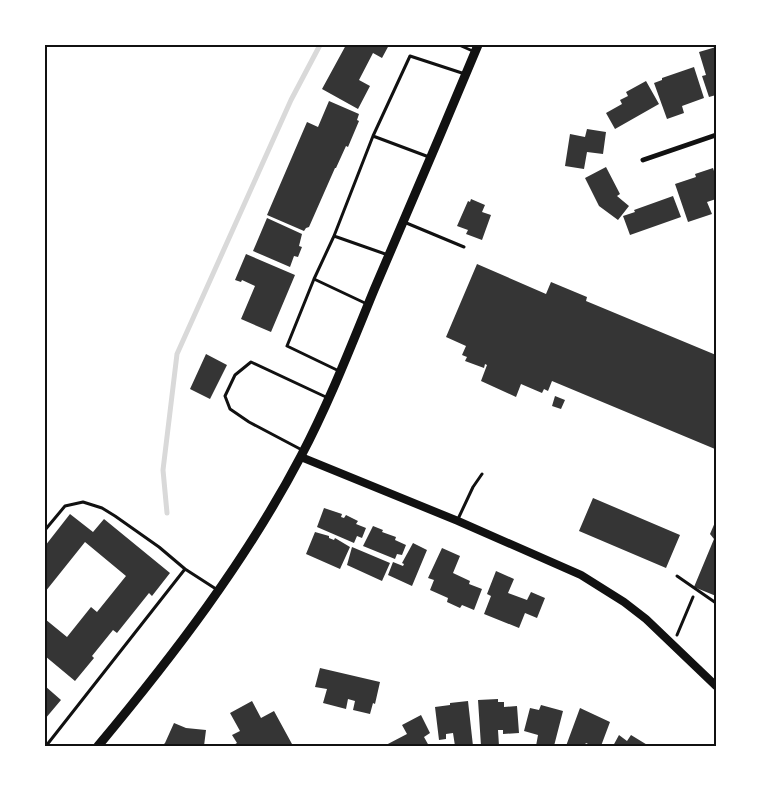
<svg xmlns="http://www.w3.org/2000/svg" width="761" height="791" viewBox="0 0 761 791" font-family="Barlow,sans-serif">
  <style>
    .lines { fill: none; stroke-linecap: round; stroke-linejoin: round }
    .stream { stroke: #d9d9d9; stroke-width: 5 }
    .building { fill: #353535 }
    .path { stroke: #111; stroke-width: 3 }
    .service { stroke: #111; stroke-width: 3 }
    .minor { stroke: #111; stroke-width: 5 }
    .tertiary { stroke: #111; stroke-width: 8 }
    .secondary { stroke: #111; stroke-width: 9 }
    .neatline { fill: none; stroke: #111; stroke-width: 2 }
  </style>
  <rect width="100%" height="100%" fill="#fff"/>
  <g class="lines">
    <path class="stream" d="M167,513L163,470L177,354L291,100L320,45"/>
  </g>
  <path class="building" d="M346,45H389L382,58L373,53L359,80L370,86L358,109L322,89Z
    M716,47V95L709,97L702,76L706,75L699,52Z
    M694,67L704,98L682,106L684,113L667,119L654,83L662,80V78Z
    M646,81L659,104L615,129L606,113L622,104L620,100L628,96L626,92Z
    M329,101L359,114L357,120L359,121L348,147L346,146L336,168H335L309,227L306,228L304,231L267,215L307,122L318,127Z
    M587,129L606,132L603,154L587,152L584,169L565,166L570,134L585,137Z
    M606,167L620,194L617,196L629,206L618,220L599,206L585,178Z
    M713,168L716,177V199L707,202L712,214L688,222L675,184L696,177L695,174Z
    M673,196L681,217L630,235L623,216L635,212L634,210Z
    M471,199L485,205L482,212L491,215L482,240L466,234L468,230L457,226L468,201L470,202Z
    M267,218L302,234L299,246L302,247L298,257L294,256L290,267L253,251Z
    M246,254L295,275L271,332L241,319L255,286L242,280L241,282L235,280Z
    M477,264L546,294L551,282L587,297L586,301L716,355L715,449L552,381L548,391L544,389L542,393L521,384L516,397L481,381L487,365L485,364L484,368L465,361L467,357L462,355L466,346L446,337Z
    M206,354L227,365L210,399L190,389Z
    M555,396L565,400L561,409L552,406Z
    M593,498L680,535L666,568L579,531Z
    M324,508L342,514L341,517L344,518L346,515L358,521L356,524L366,528L362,538L357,536L354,543L317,527Z
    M70,514L93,532L104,519L170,573L152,596L149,593L117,633L113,630L92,656L94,658L75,681L45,656V619L67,637L91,607L97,612L126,576L85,542L45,592V546Z
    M716,520V596L694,587L714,539L710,534Z
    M373,526L383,530L382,532L396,537L395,540L406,545L402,555L397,554L395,559L363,546Z
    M315,532L329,536V538L334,540L335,538L350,547L340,569L306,554Z
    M413,543L427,550L412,586L388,575L393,562L403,566L404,564L402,563Z
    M352,547L390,563L382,581L347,565Z
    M442,548L460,556L453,573L470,581L469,584L482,589L474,610L462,605L460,608L447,602L448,598L430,590L434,580L428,578Z
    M496,571L514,579L508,593L527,600L531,592L545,598L537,618L525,613L519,628L484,614L491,596L487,594Z
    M320,668L380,682L375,704L373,703L370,714L353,710L355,701L348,699L346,709L323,703L327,689L315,687Z
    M45,686L61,700L45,719Z
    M498,699V702H504V707L517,706L519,733L503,734V730H498L499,746H481L478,700Z
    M252,701L261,718L274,711L292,744L289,746H232L237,743L232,735L240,731L230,713Z
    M468,701L473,746H455L453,733L446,734V739L439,740L435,707L450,705V703Z
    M541,705L563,711L554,746H536L538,735L524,731L530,708L539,710Z
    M580,708L610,722L601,746H588V744L586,743L584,746H566Z
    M421,715L430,733L424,737L429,746H384L407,734L402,725Z
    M174,723L186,728L206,730L204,746H162L165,743Z
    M619,735L627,741L631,735L649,746H613Z"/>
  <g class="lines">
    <path class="path" d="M677,635L693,597"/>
    <path class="service" d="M459,45L475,52
      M373,136L334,236L388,255
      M429,157L373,136L410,56L465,74
      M404,222L464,247
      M334,236L314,279L367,304
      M314,279L287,346L339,371
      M302,450L249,422L230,409L225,396L235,375L251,362L328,398
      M458,519L473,487L482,474
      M45,530L65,506L83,502L102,508L115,516L159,547L185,569
      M677,576L716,603
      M46,746L185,569L216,589"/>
    <path class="minor" d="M643,160L716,135"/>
    <path class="tertiary" d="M301,457L458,521L581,575L624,602L646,619L716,686"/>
    <path class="secondary" d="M98,746C173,656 246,561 301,456C329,403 351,346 374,290C409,208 444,127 478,45"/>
  </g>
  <rect width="761" height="791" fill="none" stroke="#ffffff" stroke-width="92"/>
  <rect x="46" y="46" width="669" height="699" class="neatline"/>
</svg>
